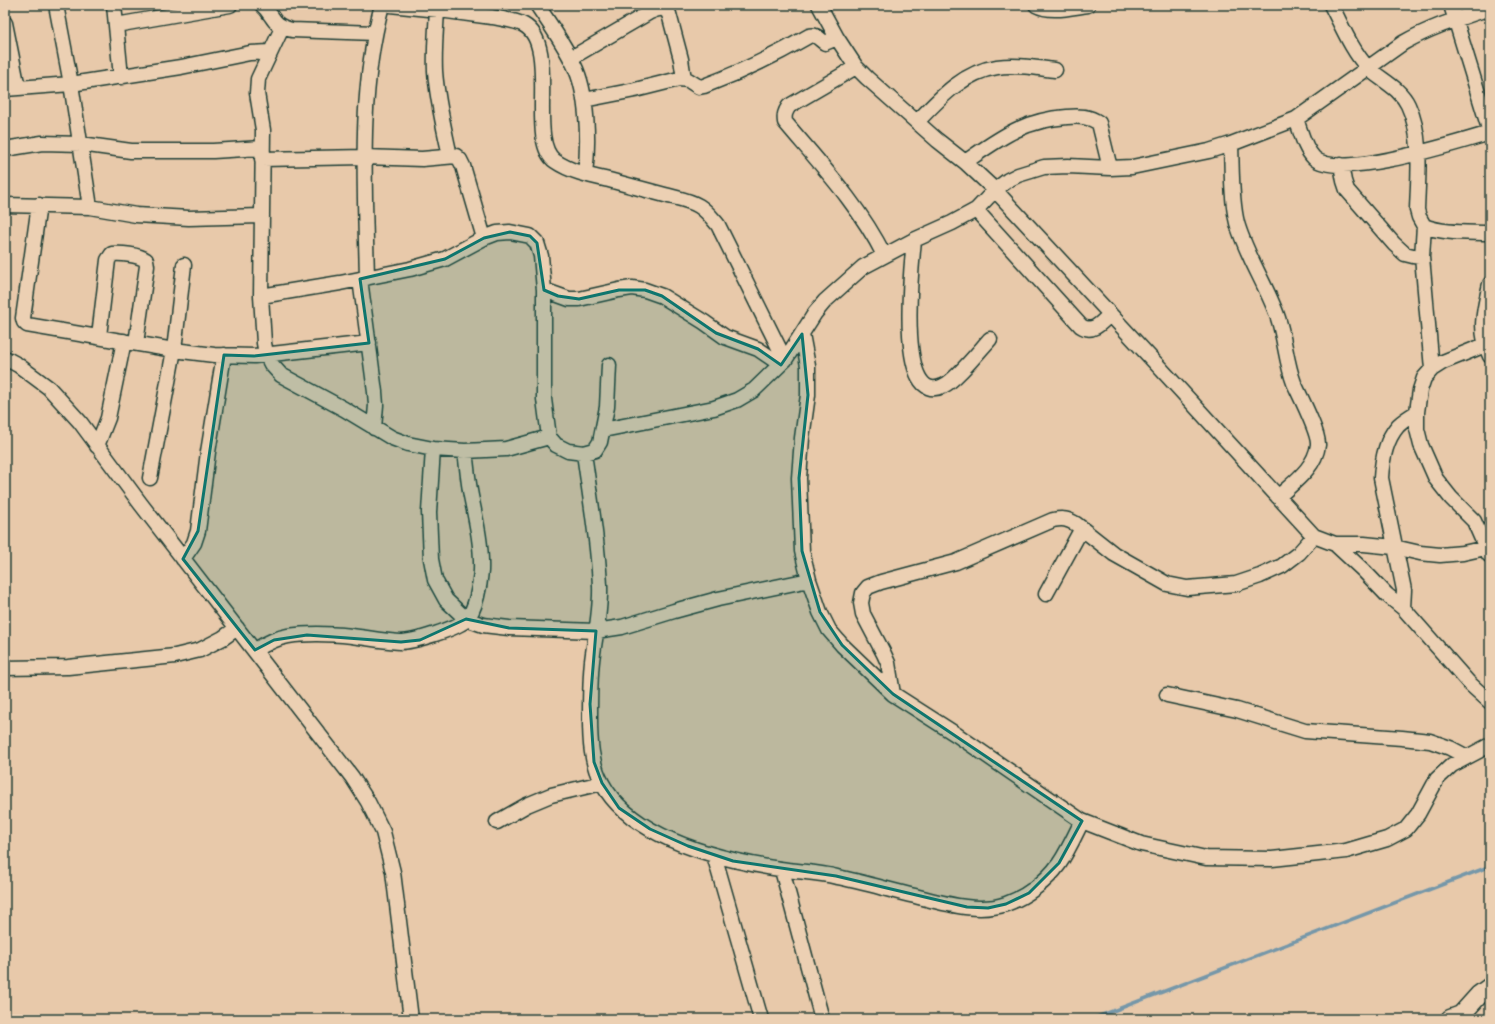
<svg xmlns="http://www.w3.org/2000/svg" width="1495" height="1024" viewBox="0 0 1495 1024" font-family="Caveat,sans-serif">
  <style>
    .lines { fill: none; stroke-linecap: round; stroke-linejoin: round }
    .stream { stroke: #7597a9; stroke-width: 3.5 }
    .minor-casing { stroke: #1f3d34; stroke-width: 17 }
    .major-casing { stroke: #1f3d34; stroke-width: 21 }
    .minor { stroke: #ecd0b3; stroke-width: 14 }
    .major { stroke: #ecd0b3; stroke-width: 18 }
    .marked { fill: #0f766e; fill-opacity: 0.2; stroke: #0f766e; stroke-width: 3; stroke-linejoin: round }
  </style>
  <rect width="100%" height="100%" fill="#e8c9aa"/>
  <filter id="ink" filterUnits="userSpaceOnUse"><feTurbulence type="fractalNoise" baseFrequency=".025" numOctaves="2"/><feDisplacementMap in="SourceGraphic" scale="8" xChannelSelector="R" yChannelSelector="G"/><feConvolveMatrix kernelMatrix="1 2 1 2 8 2 1 2 1" color-interpolation-filters="sRGB"/></filter>
  <g filter="url(#ink)">
    <g class="lines">
      <path class="stream" d="M1092,1019L1488,867L1490,868"/>
      <g class="minor-casing">
        <path id="minor" d="M56,5L71,84L90,207
          M114,5L121,77
          M262,5C275,16 270,25 292,30L375,33
          M390,5C424,8 458,12 492,17C502,19 515,20 524,25C560,45 526,141 555,161C571,172 591,176 609,180C628,185 646,190 665,195C676,198 689,200 699,206C707,211 712,218 718,225L785,360
          M537,5C550,24 564,44 574,65C588,93 589,143 585,174
          M819,5L837,38L856,67L867,78L937,140L965,162L995,190L1162,370L1314,536L1335,544H1364L1394,547L1420,553L1440,555L1463,553L1490,547
          M1036,5C1051,13 1072,7 1088,5
          M1331,5C1342,26 1352,51 1368,68C1381,80 1400,88 1408,105C1423,137 1418,175 1417,210L1419,217L1424,226L1422,257L1432,369
          M1451,5L1490,132
          M437,10C436,30 434,51 435,71C437,100 444,128 450,156
          M5,23L18,88
          M116,25L230,5
          M282,28L258,79L257,93L263,130L261,296L264,343L266,354L271,364L281,375L344,409L392,438L408,444L433,449L465,451L506,449L549,437
          M571,58L650,12C658,9 664,6 669,14L681,59L684,79
          M856,67L789,106C785,112 784,115 785,122C821,165 859,205 884,255
          M5,89L71,84L181,67L250,53L270,52
          M584,100L635,90L679,79L688,80L699,87L704,86C741,72 775,56 809,36C817,34 819,39 825,43L837,38
          M1296,119C1301,132 1304,148 1314,158C1338,181 1459,142 1490,133
          M917,122C939,99 963,72 997,67C1016,64 1036,68 1055,70
          M1231,144C1232,169 1231,199 1237,223C1246,255 1267,286 1278,318C1285,339 1286,362 1294,383C1300,396 1319,433 1318,445C1315,468 1294,482 1278,497
          M5,149L42,143L81,144L131,151H213L262,148
          M262,159L365,157L422,159L456,156L460,160L463,166L484,238
          M965,162C1000,138 1023,120 1067,117C1079,116 1089,116 1099,123L1110,168
          M1341,165L1344,181L1347,190L1394,244L1405,254L1413,256L1422,257
          M5,205L90,207L136,215L189,218L262,216
          M39,205L23,318L24,322L27,325L174,350L214,355L254,356L369,343
          M976,210L1081,326C1093,334 1102,322 1110,314
          M1424,226C1445,234 1467,232 1490,233
          M914,240C912,262 895,408 943,386C955,381 980,350 990,339
          M367,278C365,187 358,93 382,5
          M360,279L375,392L376,405L374,428
          M1490,284C1484,310 1478,331 1490,356
          M544,290L569,299H579L619,290L632,288L645,290L662,296L704,322L725,337L758,349L780,364
          M261,296L340,283L410,269L445,259L484,238L497,233L510,232L530,236L537,243L541,256L544,290V399L549,437L556,445L568,451L584,453L595,450L600,442L607,407L609,365
          M802,334L808,366V395L802,438L799,478L802,551L809,580L820,612L829,630L842,645L893,694L957,735L1082,821L1141,844L1206,858L1272,859L1346,851L1387,839L1406,829L1418,814L1437,779L1452,765L1490,745
          M99,336L108,260L112,254C122,253 138,255 146,260L147,266L136,343
          M1485,345L1443,362L1432,369L1424,378L1420,390L1417,412V429L1421,445L1436,479L1451,498L1474,521L1489,555
          M5,358L18,365L49,388L80,422L140,503L352,777L368,802L383,832L393,872L411,1019
          M603,430L714,408L737,400L754,390L785,360L815,313L825,301L863,267L914,240L952,223L976,210L995,190L1008,180L1018,175L1044,167L1068,166L1110,168L1132,167L1209,151L1231,144L1296,119L1403,43C1431,27 1460,18 1490,8
          M97,446L108,418L124,341
          M433,449L429,512L431,559L435,580L446,600L466,619L483,625L509,628L596,631L622,627L674,611L718,599L809,580
          M584,453C590,497 598,541 600,586C601,611 595,636 592,661C590,680 590,699 590,718C590,740 591,764 602,783C632,839 722,860 780,869C799,872 819,872 837,877C863,882 889,890 915,896C943,903 978,914 1006,904C1026,897 1047,881 1059,864C1068,851 1075,835 1082,821
          M150,478L174,350L184,265
          M1335,544L1364,571L1387,595L1403,608L1469,683L1490,702
          M183,559L194,543L198,531L208,452L224,355
          M1046,594L1082,528
          M1403,608L1404,590L1381,478C1382,461 1386,440 1397,427C1402,421 1410,417 1417,412
          M255,650C265,644 276,638 288,636C308,633 332,634 352,636C368,638 384,641 400,642C413,642 456,629 466,620C476,610 480,584 481,571C482,546 476,520 471,496C468,481 467,466 465,451
          M5,668L68,667L175,656L200,650L223,638L237,628
          M893,694L888,663L884,654L863,614L861,603L863,593L868,587L881,582L956,562L1053,520C1063,518 1068,519 1076,524L1114,554L1167,584L1187,588L1236,584L1260,576L1282,566L1299,553L1314,536
          M1167,695L1237,710L1305,731L1402,738L1430,741L1450,748L1467,757
          M497,822L527,805L551,795L602,783
          M714,855L761,1019
          M782,870L822,1019"/>
      </g>
      <g class="major-casing">
        <path id="major" d="M1450,1019L1461,1015L1479,995L1490,987"/>
      </g>
      <use href="#minor" class="minor"/>
      <use href="#major" class="major"/>
    </g>
  </g>
  <path class="marked" d="M510,232L530,236L537,243L544,290L558,296L579,299L619,290H645L662,296L716,333L758,349L781,365L802,334L808,395L799,478L802,551L820,612L842,645L893,694L1082,821L1059,863L1029,893L1006,904L988,908L967,907L836,876L733,861L688,846L650,829L619,808L602,783L594,762L590,704L596,631L509,628L466,619L420,640L401,642L307,635L274,640L255,650L183,559L198,531L224,355L254,356L369,343L360,279L445,259L484,238Z"/>
  <rect width="1495" height="1024" fill="none" stroke="#ecd0b3" stroke-width="20"/>
  <rect x="10" y="10" width="1475" height="1004" fill="none" stroke="#1f3d34" stroke-width="1.5" filter="url(#ink)"/>
</svg>
